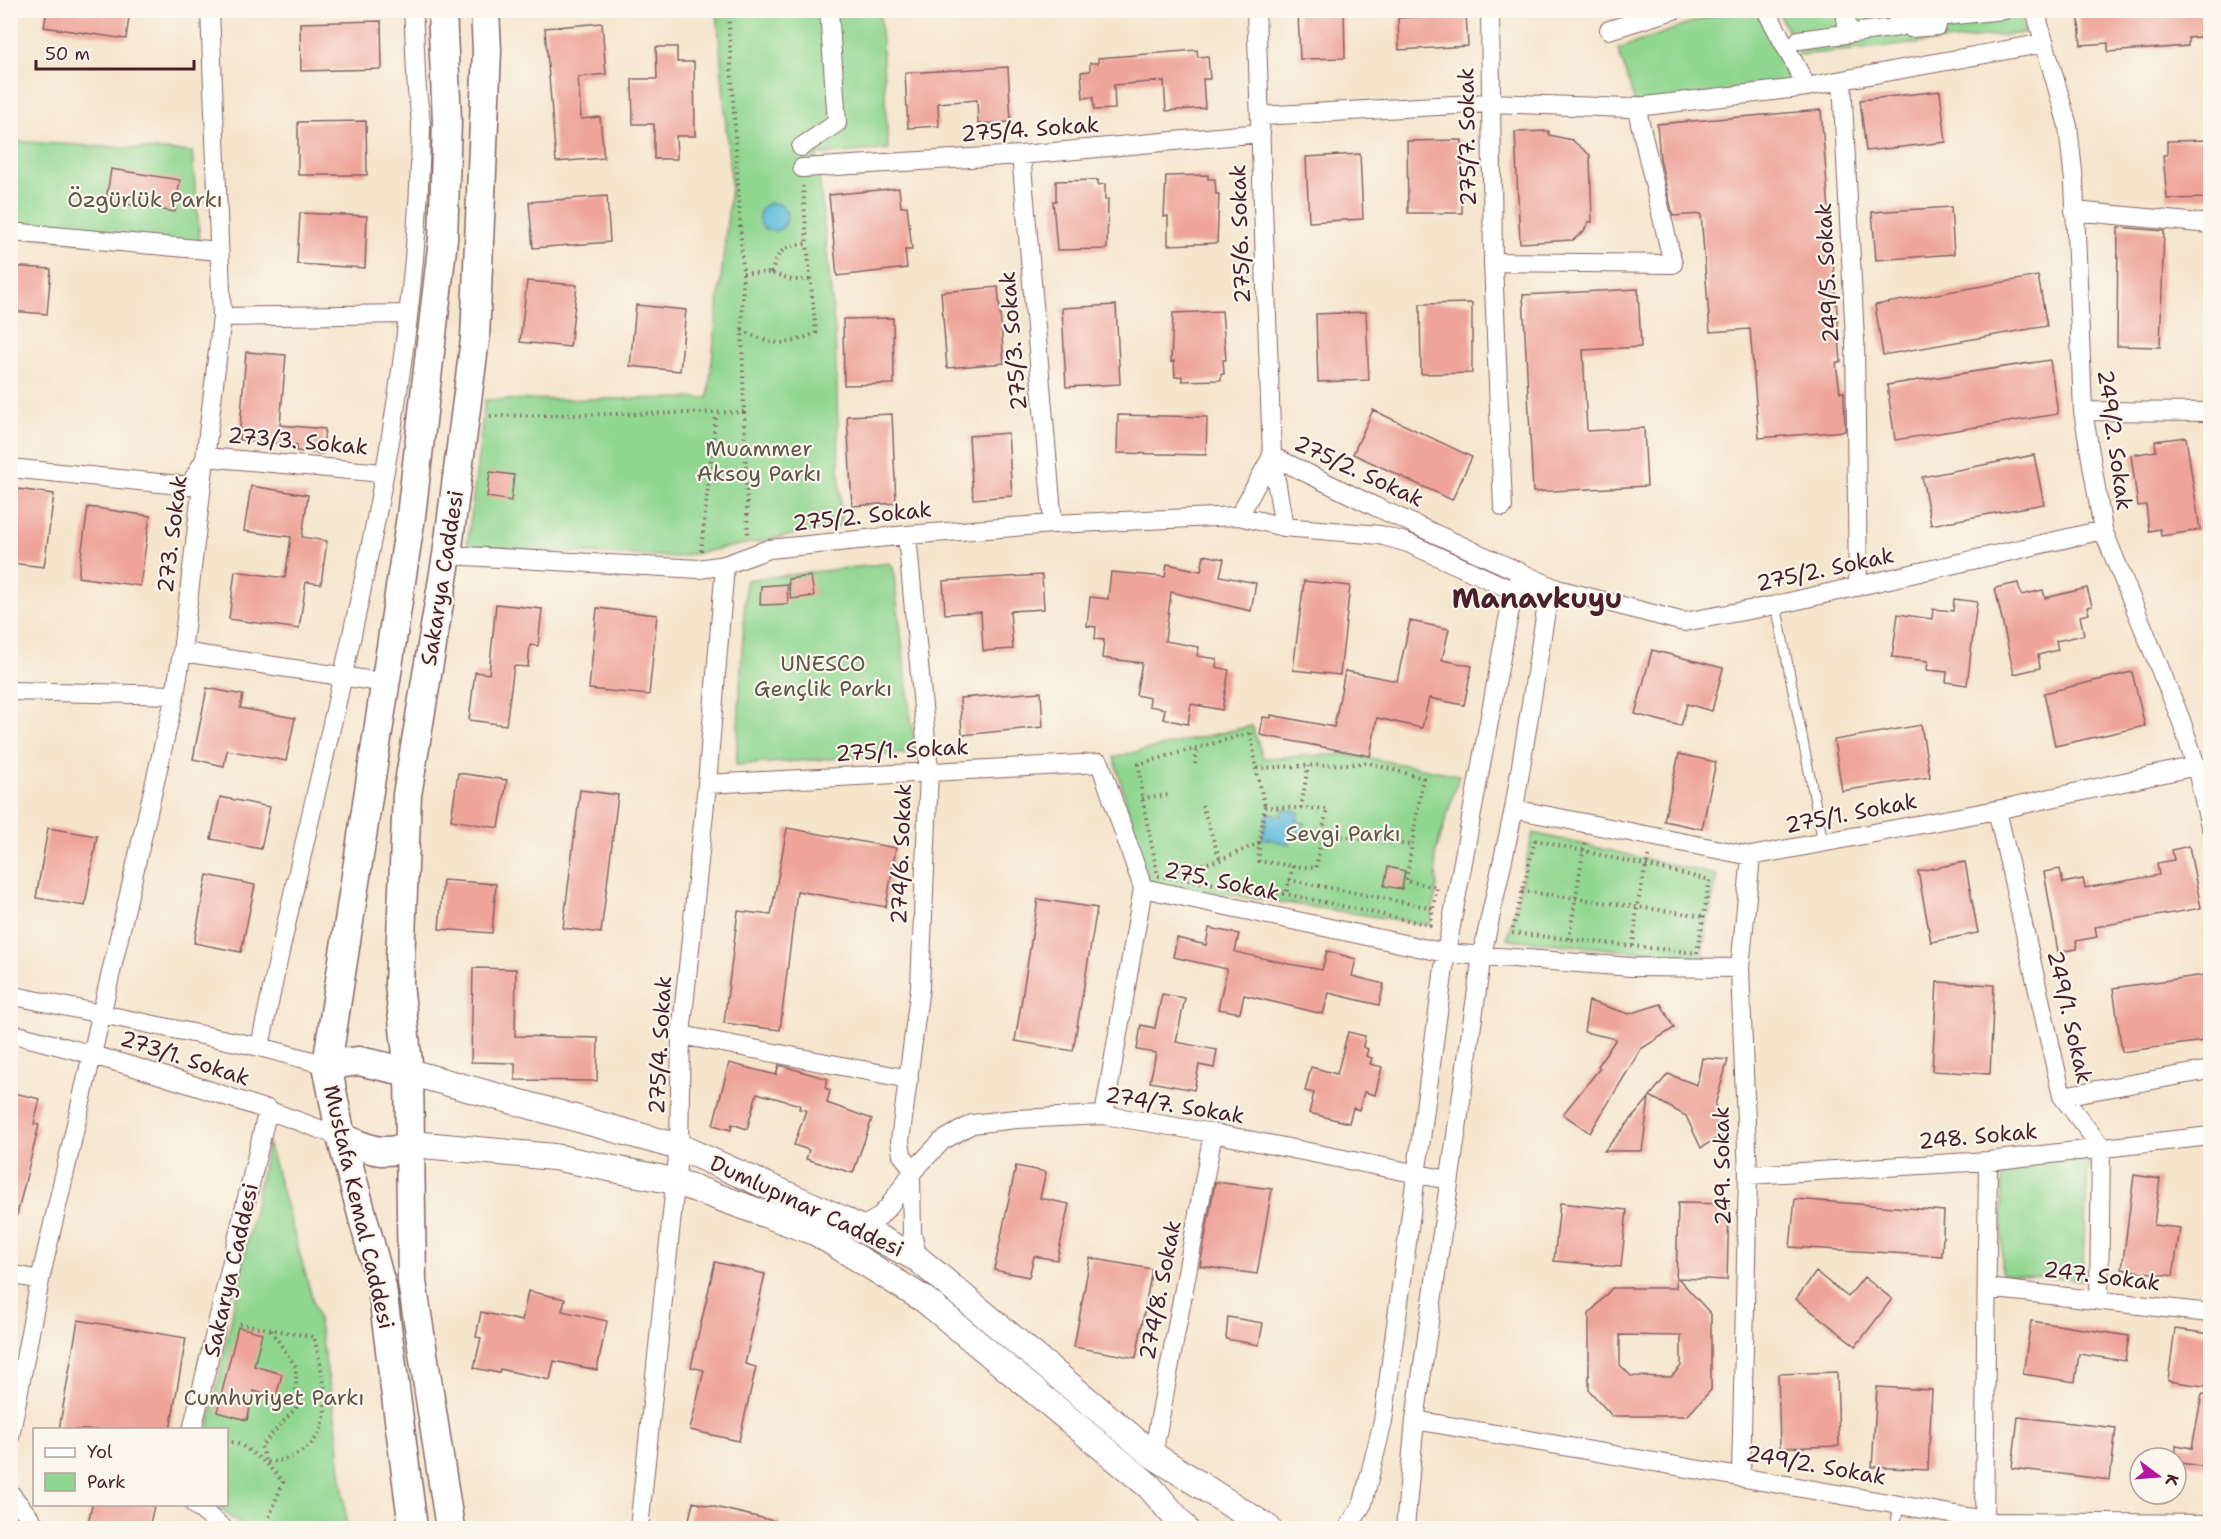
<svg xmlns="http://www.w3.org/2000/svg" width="2221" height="1539" viewBox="0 0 2221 1539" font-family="'Shantell Sans',sans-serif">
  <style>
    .green { fill: #8fd690; stroke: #6c7a5e; stroke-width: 1.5 }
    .water { fill: #5ebcdd; stroke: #546e84; stroke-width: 1.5 }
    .building { fill: #eea49b; fill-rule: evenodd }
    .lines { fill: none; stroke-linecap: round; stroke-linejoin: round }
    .lane-casing { stroke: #866464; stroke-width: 11 }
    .street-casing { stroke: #866464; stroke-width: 20 }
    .secondary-casing { stroke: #866464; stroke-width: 28 }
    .primary-casing { stroke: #866464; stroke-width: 31 }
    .path { stroke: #866464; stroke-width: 4; stroke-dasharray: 1.5 4.5; stroke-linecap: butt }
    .lane { stroke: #fff; stroke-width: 9 }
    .street { stroke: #fff; stroke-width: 18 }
    .secondary { stroke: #fff; stroke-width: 26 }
    .primary { stroke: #fff; stroke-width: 28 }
    .labels { text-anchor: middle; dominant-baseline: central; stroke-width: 4.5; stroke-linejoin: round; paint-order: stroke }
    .street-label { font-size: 22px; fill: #4a1f2b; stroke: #fbf7ec }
    .park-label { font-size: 22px; fill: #5f5649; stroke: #fbf7ec }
    .district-label { font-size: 28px; font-weight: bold; fill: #4a1f2b; stroke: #fbf7ec }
  </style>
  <rect width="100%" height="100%" fill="#fbf7ec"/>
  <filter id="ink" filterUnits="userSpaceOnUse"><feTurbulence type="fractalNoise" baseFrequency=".0167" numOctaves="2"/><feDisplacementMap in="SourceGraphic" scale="12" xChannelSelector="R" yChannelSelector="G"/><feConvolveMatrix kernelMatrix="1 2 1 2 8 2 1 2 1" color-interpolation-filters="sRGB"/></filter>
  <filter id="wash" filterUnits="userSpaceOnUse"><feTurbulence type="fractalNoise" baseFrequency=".008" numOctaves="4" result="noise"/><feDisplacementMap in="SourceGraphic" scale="24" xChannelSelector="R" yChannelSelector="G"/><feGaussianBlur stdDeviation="1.35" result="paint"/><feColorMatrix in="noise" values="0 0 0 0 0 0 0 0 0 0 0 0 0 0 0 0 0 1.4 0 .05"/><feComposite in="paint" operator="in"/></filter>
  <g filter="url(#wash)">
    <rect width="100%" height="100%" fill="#f5e5cd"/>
    <path class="green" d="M717,11H880L888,149L817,155L835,333L841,526L676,557L467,548L485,400L708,398L731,186Z
      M1725,11H1756L1793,83L1636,106L1618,49Z
      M1778,11H2018L2025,33L1799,55Z
      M10,141L192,152L201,256L11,234Z
      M890,563L893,567L915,753L736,765L746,580Z
      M1252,726L1263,758L1347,754L1459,775L1435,855L1437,887L1430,925L1148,882L1114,757Z
      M1533,833L1717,875L1701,958L1507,939Z
      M268,1142L318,1319L336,1422L347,1528H245L215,1505L226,1504V1430H209L210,1420Z
      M2089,1148L2082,1280L2002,1274V1164Z"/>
    <path class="water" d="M759 217a14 14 0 1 1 28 0a14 14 0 1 1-28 0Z
      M1283,809L1299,812L1297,822L1305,823L1302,835L1292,833L1290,844L1262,838L1268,813L1282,816Z"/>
    <g id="blocks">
      <path class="building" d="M47,10H130L126,39L44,27Z
        M1298,10H1344L1345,58L1300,59Z
        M2078,10H2211V36L2188,38V46L2108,52V43L2081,45Z
        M1466,14L1468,46L1399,50L1398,18Z
        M381,21L382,69L301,71L300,23Z
        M602,23L606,74L578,77L581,119L600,117L604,158L556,162L545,28Z
        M656,47H677V62H694L695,136H676L677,159H654V124H633L632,79H657Z
        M1197,50L1198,57L1208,56L1210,79H1203L1205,108L1166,111L1164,81L1114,85L1115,109L1094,110L1093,97L1083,98L1081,72L1090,71V63H1098V58Z
        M1008,67L1011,122L978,124L977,100L938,103L939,126L908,128L905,73Z
        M1940,91L1946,142L1866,151L1860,100Z
        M1821,110L1841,362L1836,363L1840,392H1844L1845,431L1759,438L1750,329L1710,332L1701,214L1673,216L1660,159L1657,124Z
        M366,121L367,175H298V122Z
        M1549,131V135L1572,140L1590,155L1592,222H1588L1584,231L1573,240L1520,243L1515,132Z
        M1462,140V213H1408L1407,141Z
        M2211,140V198L2167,199L2163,155H2167V141Z
        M1360,154L1363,219L1309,222L1306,157Z
        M111,169L180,180L175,212L106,201Z
        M1208,175V179H1215L1216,194H1219L1217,243L1168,245V216L1164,217L1166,176Z
        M1098,180V185L1105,184V200L1108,199L1107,249L1057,250L1053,201H1056V181Z
        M899,188L901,207L907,206L912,250H905L907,268L837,276L829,195Z
        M607,196L610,242L533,248L529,202Z
        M1951,207L1954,254L1876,260L1872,212Z
        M300,213L367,216L365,268L297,264Z
        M2118,227L2164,231L2160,347L2117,346Z
        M10,266L51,269L47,314L10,311Z
        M2038,276L2047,326L1883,355L1875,305Z
        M527,281L577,285L570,347L520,342Z
        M998,287L1004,363L947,368L941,292Z
        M1638,289L1641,347L1583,350L1587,431L1644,428L1647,486L1533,492L1523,295Z
        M1472,303V373L1421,374L1420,304Z
        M636,305L686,310L680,371L630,366Z
        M1116,305L1120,384L1066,387L1062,308Z
        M1222,311L1226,360H1223L1224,374H1221V380L1182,381V376L1175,377L1174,361L1171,362L1173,313Z
        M1366,312L1369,380L1318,382L1316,314Z
        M893,318L894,384L844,385L843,319Z
        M246,352L286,355L280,425L325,429L322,454L296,451L297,445L239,440Z
        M2050,360L2058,414L1895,440L1887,385Z
        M1373,410L1472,457L1452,500L1353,454Z
        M892,414L896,503L852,506L847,416Z
        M1118,415L1207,417L1206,455L1117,453Z
        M1008,433L1012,496L973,499L969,436Z
        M2186,437L2200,530L2161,536L2160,529L2149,531L2146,505L2138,506L2131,455L2156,451L2155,441Z
        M2034,455L2044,504L1931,525L1922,477Z
        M490,472L514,475L511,501L487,497Z
        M251,486L308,495L302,537L327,541L321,584L306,582L299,629L229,619L235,571L285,578L291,537L244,531Z
        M10,488L54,494L44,567L10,563Z
        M88,507L150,516L140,586L78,577Z
        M1204,555L1224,559L1220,576L1256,583L1251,611L1171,592L1165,641L1199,647L1197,656L1217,659L1216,667L1229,670L1222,710L1191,704L1188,724L1163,719L1165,709L1149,706L1150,698L1136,695L1142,663L1102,658L1104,640L1095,639L1096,627L1087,626L1090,597L1108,599L1111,572L1165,577L1167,564L1201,571Z
        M1042,575L1044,609L1010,611L1013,649L983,651L981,612L945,614L943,581Z
        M811,576L814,596L791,599L788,579Z
        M1304,581L1350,586L1340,675L1293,670Z
        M2018,583L2021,595L2043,590L2045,598L2087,588L2092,606L2087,607L2089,614L2080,616L2084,635L2056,641L2058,650L2038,655L2040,668L2014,674L1995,588Z
        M787,584L788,604L760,605L761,586Z
        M1954,599L1977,602L1967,685L1946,682L1947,672L1927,670L1928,661L1892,657L1898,614L1932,619L1933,609L1953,611Z
        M496,604L542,609L538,646L530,645L528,667L514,666L506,725L469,720L475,672L489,674Z
        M597,608L657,615L649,695L589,689Z
        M1410,621L1449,629L1442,660L1472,666L1464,705L1429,698L1422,728L1377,718L1370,756L1260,735L1263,717L1271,718V715L1334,727L1345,671L1397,681Z
        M1652,650L1723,668L1712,711L1687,704L1681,726L1635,714Z
        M2132,672L2145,726L2055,746L2044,693Z
        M207,688L243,695L240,708L295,718L286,761L227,750L224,766L193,759Z
        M1041,692L1043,727L962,735L960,698Z
        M1921,725L1930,777L1842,791L1834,740Z
        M1679,754L1716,762L1702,829L1664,821Z
        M458,773L507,780L499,828L451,820Z
        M580,790L618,795L601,933L563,928Z
        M220,797L270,807L261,849L211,839Z
        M48,828L97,836L85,906L36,898Z
        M787,828L896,848L886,907L797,891L780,1030L724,1023L738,911L771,915Z
        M2189,846L2201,908L2095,927L2097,937L2076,941L2077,949L2058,952L2044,872L2060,869L2063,883L2083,879L2085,888L2159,875L2157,863L2174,860L2172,850Z
        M1965,862L1978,933L1931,942L1918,871Z
        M1388,867L1405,871L1402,889L1384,886Z
        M207,875L255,885L241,952L194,943Z
        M443,880L496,884L492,933L439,929Z
        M1038,899L1097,908L1073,1051L1015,1041Z
        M1209,928L1239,934L1235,952L1289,964L1322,970L1327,951L1356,959L1352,976L1384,984L1379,1005L1329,993L1323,1014L1244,995L1240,1013L1218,1009L1227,969L1173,957L1177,938L1206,945Z
        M473,968L516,969L515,1036L598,1038L597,1081L515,1080V1063L471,1062Z
        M2211,974V1040L2122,1052L2113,988Z
        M1937,982L1994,985L1990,1074L1932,1071Z
        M1162,994L1185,998L1176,1042L1217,1050L1214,1068L1199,1065L1194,1090L1150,1082L1156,1053L1137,1050L1141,1025L1155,1028Z
        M1589,1001L1629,1014L1661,1004L1674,1028L1641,1049L1590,1133L1563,1114L1600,1068L1598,1066L1616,1039L1584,1032Z
        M1348,1032L1365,1036L1363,1047L1368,1049L1366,1056L1372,1058L1370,1064L1382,1067L1375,1095L1364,1092L1359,1110L1353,1108L1349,1123L1309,1113L1314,1093L1305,1091L1311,1067L1337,1074Z
        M1702,1058L1728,1060L1715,1105L1725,1133L1701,1148L1686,1116L1650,1096L1668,1074L1697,1085Z
        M729,1063L776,1075L779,1065L828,1079L825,1088L830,1090L827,1103L872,1119L853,1173L806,1159L809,1150L794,1145L806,1110L799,1109L800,1105L757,1093L747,1129L732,1124L731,1130L713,1125Z
        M10,1092L40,1099L34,1124L39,1125L17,1215L10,1214Z
        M1649,1098L1642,1151H1604Z
        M1016,1166L1046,1172L1040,1198L1069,1204L1057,1260L1034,1256L1029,1277L994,1270Z
        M2134,1175L2160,1179L2154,1225L2180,1228L2173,1276L2122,1269Z
        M1215,1182L1272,1189L1257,1274L1200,1266Z
        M1795,1199L1944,1211L1942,1256L1790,1247Z
        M1560,1203L1627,1210L1621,1267L1554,1261Z
        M1678,1203L1729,1204L1727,1280L1678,1278L1711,1314V1390L1687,1416H1612L1589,1390V1314L1612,1288H1676ZM1620,1335L1681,1336V1366L1671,1377L1631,1376L1620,1365Z
        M1090,1258L1152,1269L1136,1358L1074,1347Z
        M715,1262L765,1274L745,1364L756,1367L739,1441L690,1430L704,1370L691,1367Z
        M1816,1272L1848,1297L1864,1277L1892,1299L1856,1346L1796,1299Z
        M528,1291L565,1299L562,1311L607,1321L597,1370L554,1361L550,1380L500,1369L499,1373L474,1368L481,1338L476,1337L481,1312L522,1321Z
        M1228,1317L1263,1323L1259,1345L1226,1339Z
        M78,1320L186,1338L170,1430H59Z
        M2031,1321L2129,1336L2125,1361L2079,1354L2075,1382L2023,1374Z
        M238,1327L262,1333L254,1366L282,1374L276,1397L254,1391L247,1420L217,1412Z
        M2175,1329L2211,1334V1387L2168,1381Z
        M1837,1372L1839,1446L1780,1448L1778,1374Z
        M1877,1387L1932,1390L1928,1470L1872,1467Z
        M2202,1394L2211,1395V1468L2176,1462V1445L2192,1448Z
        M2018,1417L2116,1428L2110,1480L2012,1468Z
        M693,1502L779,1522L778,1528H687Z
        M92,1504H142L154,1506L149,1528H87Z"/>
    </g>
  </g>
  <g filter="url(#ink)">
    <use href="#blocks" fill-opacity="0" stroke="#866464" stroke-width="1.5"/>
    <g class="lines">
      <g class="lane-casing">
        <path id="lane" d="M1776,605L1823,842
          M1895,1528L1899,1504"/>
      </g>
      <g class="street-casing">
        <path id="street" d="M1256,10L1272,456L1284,527
          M1490,10L1493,262
          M1766,10L1807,87L1842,80L1855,340L1858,587
          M1845,10L1848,33
          M1909,10L1911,28L1937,26L1935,11
          M2035,10L2068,126L2074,181L2083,411L2103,530L2181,720L2196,766L2210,826
          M1935,17L2004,10
          M1609,30L1674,10
          M1799,40L1899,27L1896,10
          M1842,80L2045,43
          M1261,116L1490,103L1628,108L1807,87
          M801,147L837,123L829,10
          M1021,155L1053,524
          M802,168L1021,155L1261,133
          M2074,211L2210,224
          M10,232L219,251
          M222,317L406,314
          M2083,411L2210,412
          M1272,456L1376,507L1557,589L1684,622L1776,605L2103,530
          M10,468L189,486L206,457L383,473
          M1503,507L1493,262L1673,264L1636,106
          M1239,516L1272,456
          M907,535L929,772L920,987L900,1141L902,1155L914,1170
          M447,555L699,569L725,565L769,549L907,535L1053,524L1239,516L1284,527L1380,535L1408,543L1514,591L1557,589
          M182,652L387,683
          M10,691L175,695
          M707,784L1100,763L1143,888
          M1514,809L1751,856L1997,810L2196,766
          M1997,810L2062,1096L2101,1147L2099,1299
          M10,995L260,1047L327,1065
          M10,1033C123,1061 233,1096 341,1137
          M681,1035L909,1079
          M260,1047C320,745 417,438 421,127C421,114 418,102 417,90C415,63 415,37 413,10
          M2062,1096L2210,1070
          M1104,1115L1143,888L1446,953L1631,967L1740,968
          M1748,1175L1988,1161L2210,1136
          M911,1177L912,1233L918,1259
          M859,1228L878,1218L889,1206L914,1170L942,1141L972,1124L1016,1119L1104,1115L1213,1133L1448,1180
          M10,1274L40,1280
          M1987,1288L2210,1313
          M1415,1420L1996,1522L2210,1524
          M192,1430L268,1109
          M10,1437L40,1280L175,695L182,652L222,317L210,10
          M1153,1455L1213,1133
          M1741,1475L1748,1175L1740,968L1751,856
          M10,1493L38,1528
          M194,1504L223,1528
          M639,1528L679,1147L681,1035L707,784L725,565
          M1348,1528L1363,1503L1383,1421L1446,953L1509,614L1520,572
          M1405,1528L1415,1420L1482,955L1514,809L1546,611L1557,589
          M1984,1528L1988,1161"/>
      </g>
      <g class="secondary-casing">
        <path id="secondary" d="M409,1072L679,1147L842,1219L918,1259L1153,1455L1268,1528
          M412,1144L554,1157L674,1181L817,1233L925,1300L1149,1486L1185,1528"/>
      </g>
      <g class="primary-casing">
        <path id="primary" d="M327,1065L359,1061L409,1072
          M341,1137C367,1149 385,1158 412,1144
          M413,1528L382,1288L341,1137L327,1065L411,516L443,239L447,121L442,10
          M450,1528L412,1282L409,1072L399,984L407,795L447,555L475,339L487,50L485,10"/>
      </g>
      <path class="path" d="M728,10L743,273L742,330
        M743,273H771L792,280H810
        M771,273C779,250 782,246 807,244L803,186
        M744,412L748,536
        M490,416L744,412L742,330C773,346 785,347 816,333L807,244
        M701,551L716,414
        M1251,733L1256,768L1369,763L1423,778L1406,881L1437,887L1430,925L1286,894L1158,876L1142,798L1139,764Z
        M1195,764L1198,747
        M1256,768L1265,807
        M1142,798L1168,795
        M1202,805L1220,860
        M1301,808L1308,766
        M1535,840L1710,880L1697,953L1512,933Z
        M1259,843L1265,807L1327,809L1322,834L1412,845
        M1293,866L1316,868L1322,834
        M1167,873L1220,860L1259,843V861L1293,866L1286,894
        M1289,880L1433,908
        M1522,891L1703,916
        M1569,939L1585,840
        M1633,946L1637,907L1649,853
        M226,1440L241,1445L266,1463C344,1452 327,1393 314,1337L236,1323
        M265,1528L283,1482L266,1463L261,1446L296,1408V1367L270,1329"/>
      <use href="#lane" class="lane"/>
      <use href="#street" class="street"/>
      <use href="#secondary" class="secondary"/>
      <use href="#primary" class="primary"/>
    </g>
  </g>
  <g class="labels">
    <g class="street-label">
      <text transform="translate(1030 129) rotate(-4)">275/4. Sokak</text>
      <text transform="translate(1467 137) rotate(-91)">275/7. Sokak</text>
      <text transform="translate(1240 234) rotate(-92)">275/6. Sokak</text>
      <text transform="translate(1827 273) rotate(-93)">249/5. Sokak</text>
      <text transform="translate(1013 341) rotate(-95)">275/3. Sokak</text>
      <text transform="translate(2115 440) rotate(82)">249/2. Sokak</text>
      <text transform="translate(298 441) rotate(5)">273/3. Sokak</text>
      <text transform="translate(1359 471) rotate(25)">275/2. Sokak</text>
      <text transform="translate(862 516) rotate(-6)">275/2. Sokak</text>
      <text transform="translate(172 534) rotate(-83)">273. Sokak</text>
      <text transform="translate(1825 569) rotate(-12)">275/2. Sokak</text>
      <text transform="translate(442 578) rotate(-81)">Sakarya Caddesi</text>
      <text transform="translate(902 750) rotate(-3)">275/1. Sokak</text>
      <text transform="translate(1851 813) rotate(-11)">275/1. Sokak</text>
      <text transform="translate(901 854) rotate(-88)">274/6. Sokak</text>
      <text transform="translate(1222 881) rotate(12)">275. Sokak</text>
      <text transform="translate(2070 1017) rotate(77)">249/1. Sokak</text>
      <text transform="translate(660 1045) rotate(-87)">275/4. Sokak</text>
      <text transform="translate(185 1058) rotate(18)">273/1. Sokak</text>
      <text transform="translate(1175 1105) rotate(9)">274/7. Sokak</text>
      <text transform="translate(1978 1136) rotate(-5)">248. Sokak</text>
      <text transform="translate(1722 1166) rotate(-91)">249. Sokak</text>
      <text transform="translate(807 1206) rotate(25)">Dumlupınar Caddesi</text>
      <text transform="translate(359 1207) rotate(77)">Mustafa Kemal Caddesi</text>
      <text transform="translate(231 1270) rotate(-77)">Sakarya Caddesi</text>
      <text transform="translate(2102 1276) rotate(7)">247. Sokak</text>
      <text transform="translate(1160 1290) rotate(-79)">274/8. Sokak</text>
      <text transform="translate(1816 1465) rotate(10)">249/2. Sokak</text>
    </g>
    <g class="park-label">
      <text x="145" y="199">Özgürlük Parkı</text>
      <text x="759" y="448">Muammer<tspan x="759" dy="25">Aksoy Parkı</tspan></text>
      <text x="823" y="663">UNESCO<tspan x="823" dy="25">Gençlik Parkı</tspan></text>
      <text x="1343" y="833">Sevgi Parkı</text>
      <text x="274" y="1397">Cumhuriyet Parkı</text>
    </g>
    <g class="district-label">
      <text x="1537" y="598">Manavkuyu</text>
    </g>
  </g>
  <rect width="2221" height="1539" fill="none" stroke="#fbf7ec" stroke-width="36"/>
  <rect x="33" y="1428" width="195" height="78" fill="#fbf7ec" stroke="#b4a19f" stroke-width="1.5"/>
  <rect x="45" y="1448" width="30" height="9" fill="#ffffff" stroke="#b4a19f" stroke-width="1.5"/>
  <text x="87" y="1458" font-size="18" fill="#4a1f2b">Yol</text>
  <rect x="45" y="1473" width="30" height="18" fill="#8fd690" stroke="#b4a19f" stroke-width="1.5"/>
  <text x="87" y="1488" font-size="18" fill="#4a1f2b">Park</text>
  <g transform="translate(2158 1476) rotate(106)"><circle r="28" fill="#fbf7ec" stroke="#b4a19f" stroke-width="1.5"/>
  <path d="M0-4.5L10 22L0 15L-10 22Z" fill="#b5179e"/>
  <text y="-9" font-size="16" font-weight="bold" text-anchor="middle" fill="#4a1f2b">K</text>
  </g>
  <path d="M36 60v9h158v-9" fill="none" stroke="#4a1f2b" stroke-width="3"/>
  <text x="45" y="60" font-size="18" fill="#4a1f2b" stroke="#fbf7ec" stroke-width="4.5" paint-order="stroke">50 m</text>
</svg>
